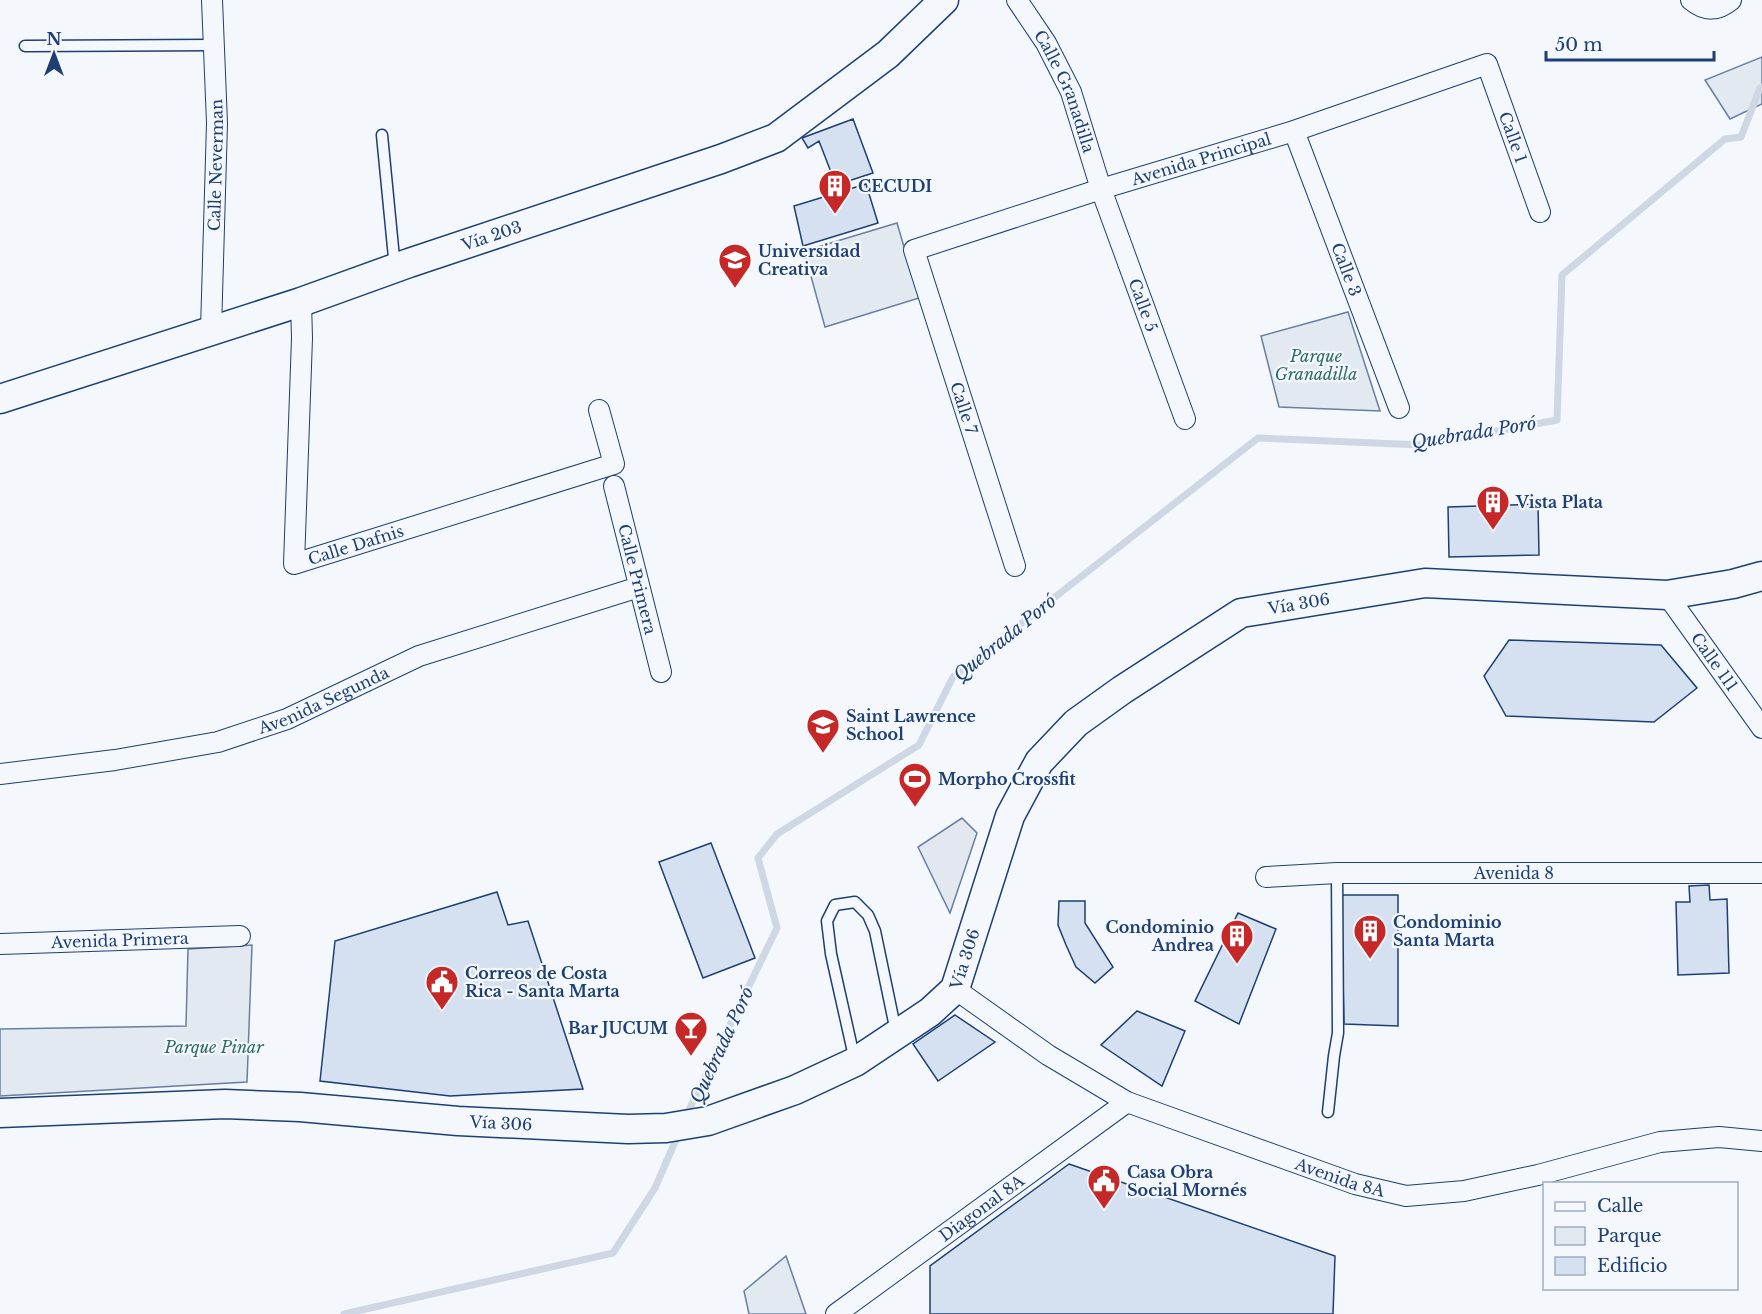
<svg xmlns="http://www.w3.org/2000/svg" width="1762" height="1314" viewBox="0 0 1762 1314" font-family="'Libre Baskerville',serif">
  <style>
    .green { fill: #e3e9f0; stroke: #687fa3; stroke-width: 1.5 }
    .parking { fill: #e3e8f0; stroke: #687fa3; stroke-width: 1.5 }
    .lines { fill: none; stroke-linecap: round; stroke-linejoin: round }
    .stream { stroke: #cfd7e4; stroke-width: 7 }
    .building { fill: #d5e0f0; stroke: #1d3f73; stroke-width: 1.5 }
    .lane-casing { stroke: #1d3f73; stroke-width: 13 }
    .street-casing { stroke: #1d3f73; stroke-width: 22 }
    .secondary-casing { stroke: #1d3f73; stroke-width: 31 }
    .lane { stroke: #f4f7fb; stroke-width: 10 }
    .street { stroke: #f4f7fb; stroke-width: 20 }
    .secondary { stroke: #f4f7fb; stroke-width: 28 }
    .labels { text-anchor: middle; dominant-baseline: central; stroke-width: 4.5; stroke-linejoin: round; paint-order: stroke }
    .street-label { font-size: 16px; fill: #1d3f73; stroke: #f4f7fb }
    .poi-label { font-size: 16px; font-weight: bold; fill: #1d3f73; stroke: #f4f7fb; text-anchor: start }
    .park-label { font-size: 16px; font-style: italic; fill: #2c6c60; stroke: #f4f7fb }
    .water-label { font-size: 18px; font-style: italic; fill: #1d3f73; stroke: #f4f7fb }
  </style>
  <rect width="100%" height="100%" fill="#f4f7fb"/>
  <path class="green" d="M1762,57V104L1730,119L1705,80Z
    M897,223L919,298L825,327L804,251Z
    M1348,312L1380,411L1279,407L1261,336Z
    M252,945L247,1082L0,1096V1029L186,1026L188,949Z
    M786,1256L806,1314H749L744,1291Z"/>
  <path class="parking" d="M962,818L977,833L950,913L918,847Z"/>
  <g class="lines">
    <path class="stream" d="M686,1116L777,928L758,858L777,834L919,745L953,677L1258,438L1421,445L1557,420L1562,275L1725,139L1741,137L1760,88L1762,87
      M344,1314L613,1253L655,1188L678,1135"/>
  </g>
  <path class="building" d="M853,119L873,173L836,185L819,141L808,148L802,138Z
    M866,184L878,223L803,246L794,206Z
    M1538,504L1539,555L1449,557L1448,507Z
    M1509,640L1661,645L1697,688L1654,722L1506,716L1484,676Z
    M711,843L755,958L703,978L659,862Z
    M1709,885L1710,900L1727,899L1729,973L1678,975L1676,902H1690L1689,886Z
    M497,892L508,925L528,921L583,1089L450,1096L320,1081L335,941Z
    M1341,895H1398V1026L1344,1024Z
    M1059,901H1085V923L1113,967L1095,983L1076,967L1066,945L1058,925Z
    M1238,913L1276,929L1239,1024L1195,1001Z
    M1137,1011L1185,1031L1162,1086L1101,1045Z
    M955,1015L995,1042L938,1081L913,1044Z
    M1069,1164L1335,1256L1333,1314H930V1266Z"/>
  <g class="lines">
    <g class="lane-casing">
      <path id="lane" d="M25,46L214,45
        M382,135L395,268
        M855,1061L831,954L827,921L835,905L855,902L868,915L875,931L896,1032
        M1328,1112L1334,1056L1338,1033L1337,873"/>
    </g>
    <g class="street-casing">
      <g id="street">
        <path id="s1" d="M1017,0L1046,43L1071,92L1101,189L1185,419"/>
        <path d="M1691,0C1705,12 1718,11 1731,0"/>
        <path id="s2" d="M1294,131L1399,408"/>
        <path id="s3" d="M301,302L302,338L294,564L614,464L599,410"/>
        <path id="s4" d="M211,330L217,123L212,0"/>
        <path id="s5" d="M614,486L661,672"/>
        <path id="s6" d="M1015,566L914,250L1101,189L1294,131L1487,64L1540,212"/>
        <path id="s7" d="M1667,595L1762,728"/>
        <path id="s8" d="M0,774L115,760L218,742L287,719L419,656L639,587"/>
        <path id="s9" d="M1266,877L1337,873H1762"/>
        <path id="s10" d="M0,944L240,936"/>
        <path id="s11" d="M955,989L1048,1055L1127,1102L1355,1184L1406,1196L1464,1191L1538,1175L1660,1142L1719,1137L1762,1141"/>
        <path id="s12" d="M836,1314L1127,1102"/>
      </g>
    </g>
    <g class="secondary-casing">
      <g id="secondary">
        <path id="s13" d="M0,399L301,302L409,263L721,159L776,138L888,54L944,0"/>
        <path id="s14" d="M0,1113L225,1104L300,1107L458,1121L628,1129L666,1128L708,1121L795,1090L855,1062L930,1012L955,989L1010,816L1039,762L1076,723L1122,690L1241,613L1425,583L1667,595L1733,584L1762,576"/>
      </g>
    </g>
    <use href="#lane" class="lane"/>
    <use href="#street" class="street"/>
    <use href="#secondary" class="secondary"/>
  </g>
  <defs>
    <g id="building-pin" transform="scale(1.725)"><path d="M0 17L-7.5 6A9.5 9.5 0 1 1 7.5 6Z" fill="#c62828" stroke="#f4f7fb"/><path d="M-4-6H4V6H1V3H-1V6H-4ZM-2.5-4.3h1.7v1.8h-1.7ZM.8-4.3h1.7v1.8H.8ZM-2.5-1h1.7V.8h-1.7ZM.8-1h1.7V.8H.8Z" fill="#fff"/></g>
    <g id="university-pin" transform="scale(1.725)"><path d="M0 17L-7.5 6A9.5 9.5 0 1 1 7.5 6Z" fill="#c62828" stroke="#f4f7fb"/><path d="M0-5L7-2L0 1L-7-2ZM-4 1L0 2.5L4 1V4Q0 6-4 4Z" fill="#fff"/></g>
    <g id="school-pin" transform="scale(1.725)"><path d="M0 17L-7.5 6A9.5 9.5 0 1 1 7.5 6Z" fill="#c62828" stroke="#f4f7fb"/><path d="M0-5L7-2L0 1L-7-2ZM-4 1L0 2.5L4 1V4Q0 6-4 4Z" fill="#fff"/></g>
    <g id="stadium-pin" transform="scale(1.725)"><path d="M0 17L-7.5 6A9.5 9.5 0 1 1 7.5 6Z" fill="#c62828" stroke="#f4f7fb"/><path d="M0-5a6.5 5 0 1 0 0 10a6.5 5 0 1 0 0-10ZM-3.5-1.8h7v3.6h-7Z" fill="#fff"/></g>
    <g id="civic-pin" transform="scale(1.725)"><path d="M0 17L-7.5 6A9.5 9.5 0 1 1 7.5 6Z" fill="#c62828" stroke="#f4f7fb"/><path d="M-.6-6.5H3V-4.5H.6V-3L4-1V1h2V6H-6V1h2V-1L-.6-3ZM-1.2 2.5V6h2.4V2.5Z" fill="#fff"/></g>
    <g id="bar-pin" transform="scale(1.725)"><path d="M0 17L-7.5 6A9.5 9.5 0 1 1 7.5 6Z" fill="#c62828" stroke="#f4f7fb"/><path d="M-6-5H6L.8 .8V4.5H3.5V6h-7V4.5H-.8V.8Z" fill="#fff"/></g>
  </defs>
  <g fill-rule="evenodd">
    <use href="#building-pin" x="835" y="186"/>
    <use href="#university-pin" x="735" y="260"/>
    <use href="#building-pin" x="1493" y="502"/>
    <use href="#school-pin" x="823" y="725"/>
    <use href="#stadium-pin" x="915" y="779"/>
    <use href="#building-pin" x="1370" y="931"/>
    <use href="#building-pin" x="1237" y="936"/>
    <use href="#civic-pin" x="442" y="982"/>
    <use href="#bar-pin" x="691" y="1028"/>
    <use href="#civic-pin" x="1104" y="1181"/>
  </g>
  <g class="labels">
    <g class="street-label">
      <text stroke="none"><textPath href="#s1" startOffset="104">Calle Granadilla</textPath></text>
      <text stroke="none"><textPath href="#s6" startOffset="1012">Calle 1</textPath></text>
      <text stroke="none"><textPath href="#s6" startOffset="633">Avenida Principal</textPath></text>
      <text stroke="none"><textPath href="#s4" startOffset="165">Calle Neverman</textPath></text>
      <text stroke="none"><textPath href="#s13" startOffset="518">Vía 203</textPath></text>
      <text stroke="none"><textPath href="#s2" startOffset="148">Calle 3</textPath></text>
      <text stroke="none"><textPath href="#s1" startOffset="332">Calle 5</textPath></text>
      <text transform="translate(964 408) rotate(72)">Calle 7</text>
      <text stroke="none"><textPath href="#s3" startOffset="327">Calle Dafnis</textPath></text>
      <text stroke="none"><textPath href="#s5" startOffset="96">Calle Primera</textPath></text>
      <text stroke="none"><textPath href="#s14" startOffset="1546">Vía 306</textPath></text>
      <text stroke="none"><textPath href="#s7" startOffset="82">Calle 111</textPath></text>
      <text stroke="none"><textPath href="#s8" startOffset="334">Avenida Segunda</textPath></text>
      <text stroke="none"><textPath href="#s9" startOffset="248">Avenida 8</textPath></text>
      <text stroke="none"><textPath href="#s10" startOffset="120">Avenida Primera</textPath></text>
      <text stroke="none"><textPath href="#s14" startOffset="1024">Vía 306</textPath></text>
      <text stroke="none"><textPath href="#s14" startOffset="502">Vía 306</textPath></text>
      <text stroke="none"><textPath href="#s11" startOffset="432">Avenida 8A</textPath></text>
      <text stroke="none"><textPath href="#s12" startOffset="180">Diagonal 8A</textPath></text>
    </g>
    <g class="poi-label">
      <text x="858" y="186">CECUDI</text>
      <text x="758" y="251">Universidad<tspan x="758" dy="18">Creativa</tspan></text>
      <text x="1516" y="502">Vista Plata</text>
      <text x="846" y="716">Saint Lawrence<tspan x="846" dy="18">School</tspan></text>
      <text x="938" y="779">Morpho Crossfit</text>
      <text x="1393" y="922">Condominio<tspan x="1393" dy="18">Santa Marta</tspan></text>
      <text x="1214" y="927" text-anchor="end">Condominio<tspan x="1214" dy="18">Andrea</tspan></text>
      <text x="465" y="973">Correos de Costa<tspan x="465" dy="18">Rica - Santa Marta</tspan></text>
      <text x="668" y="1028" text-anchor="end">Bar JUCUM</text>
      <text x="1127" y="1172">Casa Obra<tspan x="1127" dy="18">Social Mornés</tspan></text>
    </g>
    <g class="park-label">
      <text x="1316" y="356">Parque<tspan x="1316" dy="18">Granadilla</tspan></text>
      <text x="214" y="1047">Parque Pinar</text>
    </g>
    <g class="water-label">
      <text transform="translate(1474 433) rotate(-9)">Quebrada Poró</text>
      <text transform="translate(1005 638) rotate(-39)">Quebrada Poró</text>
      <text transform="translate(722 1045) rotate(-65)">Quebrada Poró</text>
    </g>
  </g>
  <rect x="1543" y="1182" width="195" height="108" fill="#f4f7fb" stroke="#9eadc5" stroke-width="1.5"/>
  <rect x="1555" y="1202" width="30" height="9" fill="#f4f7fb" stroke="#9eadc5" stroke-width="1.5"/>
  <text x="1597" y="1212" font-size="18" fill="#1d3f73">Calle</text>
  <rect x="1555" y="1227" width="30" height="18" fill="#e3e9f0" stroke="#9eadc5" stroke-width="1.5"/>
  <text x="1597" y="1242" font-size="18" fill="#1d3f73">Parque</text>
  <rect x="1555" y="1257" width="30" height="18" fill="#d5e0f0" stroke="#9eadc5" stroke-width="1.5"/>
  <text x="1597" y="1272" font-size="18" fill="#1d3f73">Edificio</text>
  <g transform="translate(54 54)" stroke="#f4f7fb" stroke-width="4.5" paint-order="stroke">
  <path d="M0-4.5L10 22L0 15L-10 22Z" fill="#1d3f73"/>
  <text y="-9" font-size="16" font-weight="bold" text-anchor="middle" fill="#1d3f73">N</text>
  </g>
  <path d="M1546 51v9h168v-9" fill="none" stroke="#1d3f73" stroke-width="3"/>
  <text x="1555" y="51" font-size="18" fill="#1d3f73" stroke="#f4f7fb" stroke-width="4.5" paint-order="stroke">50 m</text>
</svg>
